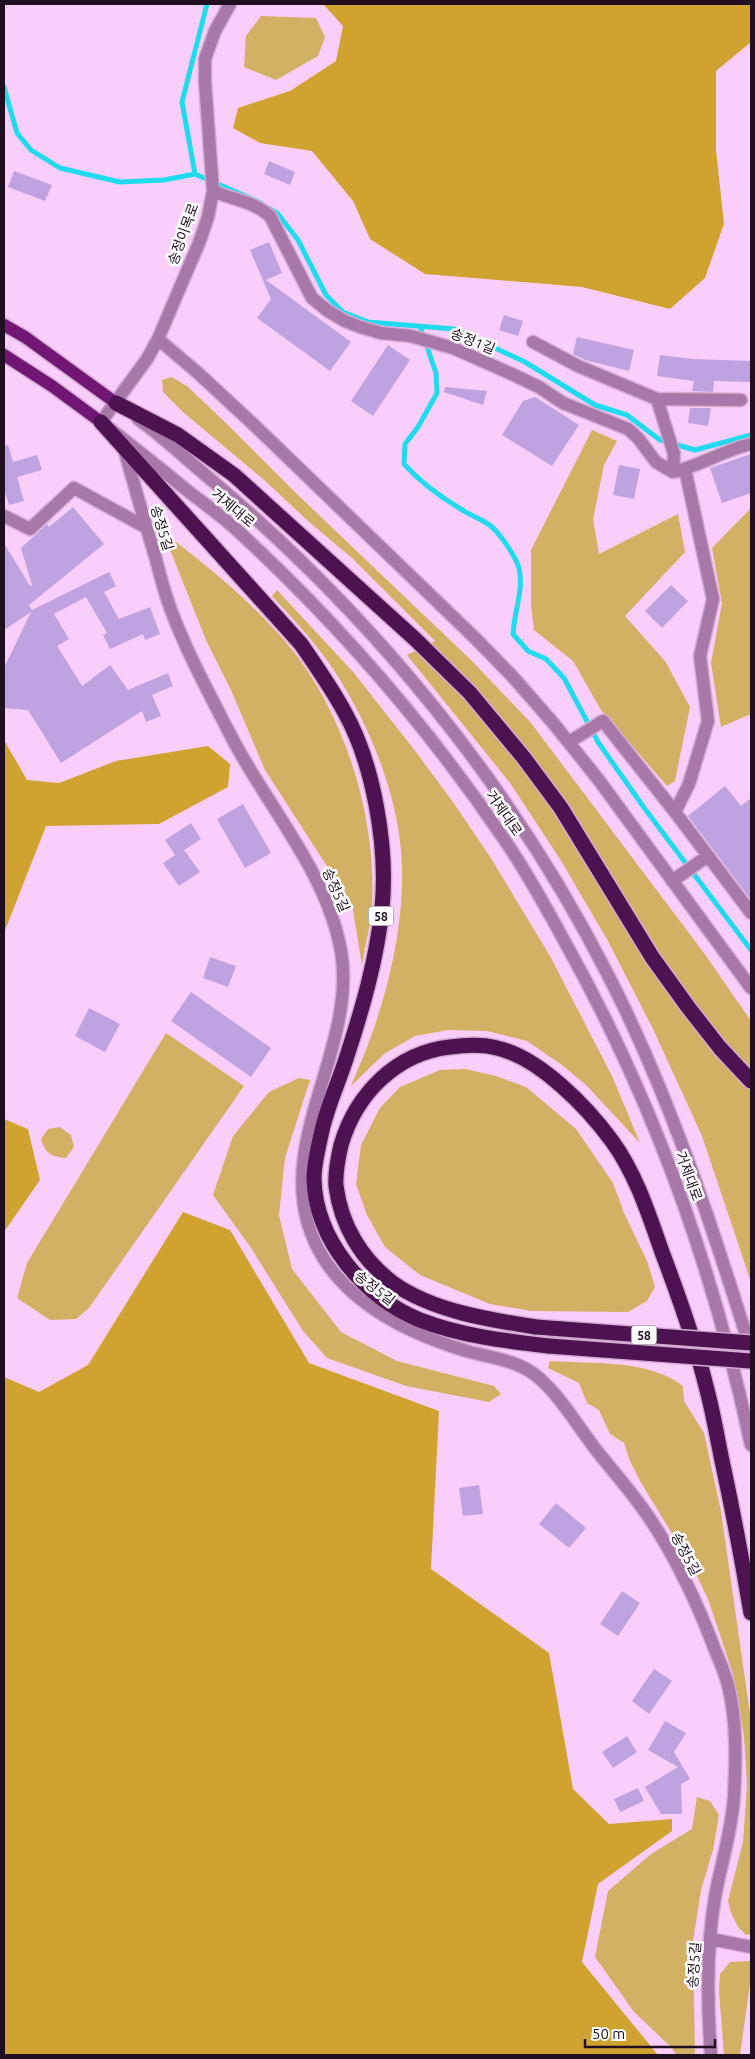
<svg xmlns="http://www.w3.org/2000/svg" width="755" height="2059" viewBox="0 0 755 2059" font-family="Ubuntu,'Noto Sans KR',sans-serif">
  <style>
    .green { fill: #d2b064 }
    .forest { fill: #d0a331 }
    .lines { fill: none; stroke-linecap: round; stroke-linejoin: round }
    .stream { stroke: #20dbed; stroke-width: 5 }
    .building { fill: #bfa2e0 }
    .minor-casing { stroke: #d3abd3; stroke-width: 15 }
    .major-casing { stroke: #d3abd3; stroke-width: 15 }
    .highway-casing { stroke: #d3abd3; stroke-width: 18 }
    .minor { stroke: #a778a8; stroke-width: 12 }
    .major { stroke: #721676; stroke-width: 12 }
    .highway { stroke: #4d1350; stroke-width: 15 }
    .highway-bridge-casing { stroke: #d3abd3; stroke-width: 18; stroke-linecap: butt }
    .highway-bridge { stroke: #4d1350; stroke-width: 15 }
    .labels { text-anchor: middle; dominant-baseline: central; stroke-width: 5; stroke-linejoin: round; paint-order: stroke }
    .shield { fill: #fff; stroke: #635664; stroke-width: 1 }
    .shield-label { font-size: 12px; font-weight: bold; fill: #200e21 }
    .street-label { font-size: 14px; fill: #200e21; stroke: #fff }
  </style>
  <rect width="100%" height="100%" fill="#facefa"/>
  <path class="green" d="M261,16L316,18L325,37L318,56L276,80L244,67L246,36Z
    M172,377L188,387L228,425L299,496L472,661L531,723L704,953L751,1021V1282L702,1136L653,1029L608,941L560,859L510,783L407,655L435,641L352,558L308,521L263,479L184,413L163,392L162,380Z
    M592,430L617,441L604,465L593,519L599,554L678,514L685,552L625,616L665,661L690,707L675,781L667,786L601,710L573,661L534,630L531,606V550Z
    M751,508V714L721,727L711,663L722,603L712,548Z
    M163,532C208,566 253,603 289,646C345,714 377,818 372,905C371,925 365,945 362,965L352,905L265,770L231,690L206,640Z
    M277,590L354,673L416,752L455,805L492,860L550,956L612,1076L640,1143L586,1085L562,1065L527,1041L487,1031L448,1030L415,1036L384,1054L351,1086C360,1064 370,1042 377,1019C394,967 406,905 401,851C396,789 367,720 333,669C315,642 293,619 272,596Z
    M166,1033L244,1086L89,1308L76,1319L50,1320L17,1298L27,1263Z
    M465,1069L496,1076L526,1087L576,1129L613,1183L624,1213L647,1261L655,1287L647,1301L628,1312L531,1311L490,1304L420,1275L385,1247L367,1215L356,1184L361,1145L380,1108L400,1087L440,1070Z
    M299,1078L310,1080L285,1158L279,1215L292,1269L341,1332L397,1361L494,1386L501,1394L489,1402L406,1386L327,1358L303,1331L251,1248L213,1195L233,1136L269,1092Z
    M60,1127L71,1135L74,1147L66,1158C51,1157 45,1153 41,1139L48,1129Z
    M550,1361C591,1364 649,1359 683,1386L684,1401L704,1433L721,1511L750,1714L751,1934L746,1935L738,1927L731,1913L728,1901L743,1842L747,1785L744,1736L733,1674L708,1599L693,1568L640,1481L630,1461L624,1443L610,1434L599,1410L587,1403L579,1383L548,1368Z
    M697,1797L710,1801L719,1815L713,1850L701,1890L693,1941L695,2055H676L672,2048L634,2012L595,1957L608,1891L651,1854L692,1829Z
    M751,1961V1977L740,2055H724L719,1992L720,1974L730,1962Z"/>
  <path class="forest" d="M323,4H751V42L716,71V150L724,224L705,278L670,309L582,287L425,274L370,239L353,201L312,151L260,143L233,128L238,108L290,91L336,61L343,26Z
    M4,740L27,780L59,783L116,761L208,746L230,764L228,787L159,824L46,826L4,933Z
    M4,1119L28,1129L40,1180L4,1232Z
    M183,1212L230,1230L309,1363L439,1411L431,1569L549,1653L573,1789L609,1824L672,1819V1831L598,1884L582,1962L658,2055H4V1377L39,1392L88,1365Z"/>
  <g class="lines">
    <path class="stream" d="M4,87L17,133L31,150L60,168L120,182L164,180L195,174L261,203
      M195,174L182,102L207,4
      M268,208L278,214L298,240L326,295L343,312L368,322L454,329L525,362L595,405L627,415L660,440L695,450L751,435
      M420,326L436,373L437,393L418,427L405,444L404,464C421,483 442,498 464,511C472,516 481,519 488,524C498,530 516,557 519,568C524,590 514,612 513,634L528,651L546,659L564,678L598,742L645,809L751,950"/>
  </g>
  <path class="building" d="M269,161L295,172L290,185L264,174Z
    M14,171L52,185L45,201L8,187Z
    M269,242L282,273L266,280L351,342L330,371L257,318L271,299L250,250Z
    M504,315L523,321L518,336L499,330Z
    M577,337L634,350L629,371L585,360L573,354Z
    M388,345L410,360L373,416L351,401Z
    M660,355L693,359L751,361V382L714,381L713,392L692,391L694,381L657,376Z
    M445,387L487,391L483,405L444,392Z
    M535,397L579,425L552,466L502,435L523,401Z
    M690,408H711L708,426L688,423Z
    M8,445L13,462L37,455L42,470L17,477L24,501L9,505L4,489V446Z
    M751,454V493L722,503L710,468Z
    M619,465L640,469L634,499L613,495Z
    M73,507L104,544L29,605L32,610L109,572L116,586L104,592L119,619L150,607L160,634L145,640L143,634L110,649L103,635L107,633L86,597L54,614L69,639L57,646L82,686L110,665L128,690L168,673L173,686L152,695L161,716L146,722L142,711L61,763L28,710L4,708V668L31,612L4,630V543L30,586L32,585L21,548L47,524L49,527Z
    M671,585L688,601L662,628L645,611Z
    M725,786L741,806L751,798V900L688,816Z
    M243,804L271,853L245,868L217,819Z
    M191,823L201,839L184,850L200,872L179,886L163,863L175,855L165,840Z
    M210,957L236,966L228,987L203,978Z
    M191,992L271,1048L251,1077L171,1021Z
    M89,1008L120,1024L105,1052L75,1036Z
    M479,1485L483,1514L463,1516L459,1488Z
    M556,1503L586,1528L569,1548L539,1524Z
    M622,1591L640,1603L618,1636L600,1624Z
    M654,1669L672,1681L649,1714L632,1701Z
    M665,1721L686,1733L674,1752L690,1779L681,1784L682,1814H661L645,1787L678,1767L648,1750Z
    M627,1736L637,1752L613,1768L602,1752Z
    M638,1788L644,1801L620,1812L614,1799Z"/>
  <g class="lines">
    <g class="minor-casing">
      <path id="minor" d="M230,4L215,31L205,59V82L213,191L208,217L199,243L158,339L147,359L101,422C131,445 160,468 189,492C205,504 223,517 238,531C339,624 429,728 506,842C528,874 547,909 566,944C653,1100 714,1270 751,1445
        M213,191C233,200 253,201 270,216L312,298L328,311L345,321L360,327L381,333L411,336L453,348L514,375L539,387L563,403L628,429L638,438L656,462L673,472C700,466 724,450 751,444
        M158,339L198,373L252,423L476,639L513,677L554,724L598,779L751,988
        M533,342L578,366L657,399L741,400
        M657,399L674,454L673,472
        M138,419C163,437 185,458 209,478C372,615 510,783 607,973C669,1093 711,1222 751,1351
        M124,449C134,484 144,520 155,556C160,574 164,592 171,610C187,653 210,695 231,736C267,806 327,872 341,951C359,1055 260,1158 324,1259C356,1309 415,1336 470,1352C494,1358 520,1361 539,1378C562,1398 578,1427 597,1451C612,1470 629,1489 643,1509C672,1549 698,1604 715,1650C720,1662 725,1673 728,1685C737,1721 736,1759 734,1796C732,1831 721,1863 715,1897C706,1950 707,2003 711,2055
        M4,516L30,529L74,488L147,528
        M569,742L603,721L675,812L689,784L708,721L700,656L713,599L685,469
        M675,812L751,913
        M672,881L708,856
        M711,1939L751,1947"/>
    </g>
    <g class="major-casing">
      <path id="major" d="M4,325L25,337L116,403
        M4,355L52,386L101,422"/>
    </g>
    <g class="highway-casing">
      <path id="highway" d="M116,403L178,435L234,475L415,639L470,693L524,758L561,808L652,957L688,1007L720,1048L751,1081
        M101,422L301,644C316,666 331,687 344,711C374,764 388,848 382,908C377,959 362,1010 346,1059C338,1084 326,1109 321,1135C318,1148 314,1165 314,1178C315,1240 364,1297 420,1320C461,1336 506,1341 549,1346
        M536,1327C490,1320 432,1311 393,1283C361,1259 341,1225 336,1186C335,1173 338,1158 341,1145C356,1094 396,1053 450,1047C465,1045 482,1044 497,1048C540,1058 587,1107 612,1141C636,1174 649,1215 662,1252C679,1297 696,1344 707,1390C714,1416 718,1443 724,1470C734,1517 743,1565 751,1613"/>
    </g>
    <use href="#minor" class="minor"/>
    <use href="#major" class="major"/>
    <use href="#highway" class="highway"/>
    <g class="highway-bridge-casing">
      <path id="highway-bridge" d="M536,1327L751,1343
        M549,1346L751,1361"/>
    </g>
    <use href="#highway-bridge" class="highway-bridge"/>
  </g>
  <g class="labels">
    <g class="shield">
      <rect x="368.5" y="906.5" width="25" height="19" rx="4"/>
      <rect x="631.5" y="1325.5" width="25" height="19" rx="4"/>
    </g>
    <g class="shield-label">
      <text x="381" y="916">58</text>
      <text x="644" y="1335">58</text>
    </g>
    <g class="street-label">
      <text transform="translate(183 234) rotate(-70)">송정이목로</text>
      <text transform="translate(473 341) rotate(22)">송정1길</text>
      <text transform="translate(233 508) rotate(40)">거제대로</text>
      <text transform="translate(162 528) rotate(73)">송정5길</text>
      <text transform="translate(504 813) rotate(55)">거제대로</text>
      <text transform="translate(336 890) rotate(66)">송정5길</text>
      <text transform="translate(689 1176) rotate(70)">거제대로</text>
      <text transform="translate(375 1288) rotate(38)">송정5길</text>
      <text transform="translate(686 1554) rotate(62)">송정5길</text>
      <text transform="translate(694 1965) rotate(-86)">송정5길</text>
    </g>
  </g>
  <rect width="755" height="2059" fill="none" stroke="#200e21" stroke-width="10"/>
  <path d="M585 2039v8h130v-8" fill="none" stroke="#200e21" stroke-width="2.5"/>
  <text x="592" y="2039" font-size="15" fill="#200e21" stroke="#ffffff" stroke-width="4" paint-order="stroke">50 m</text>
</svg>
